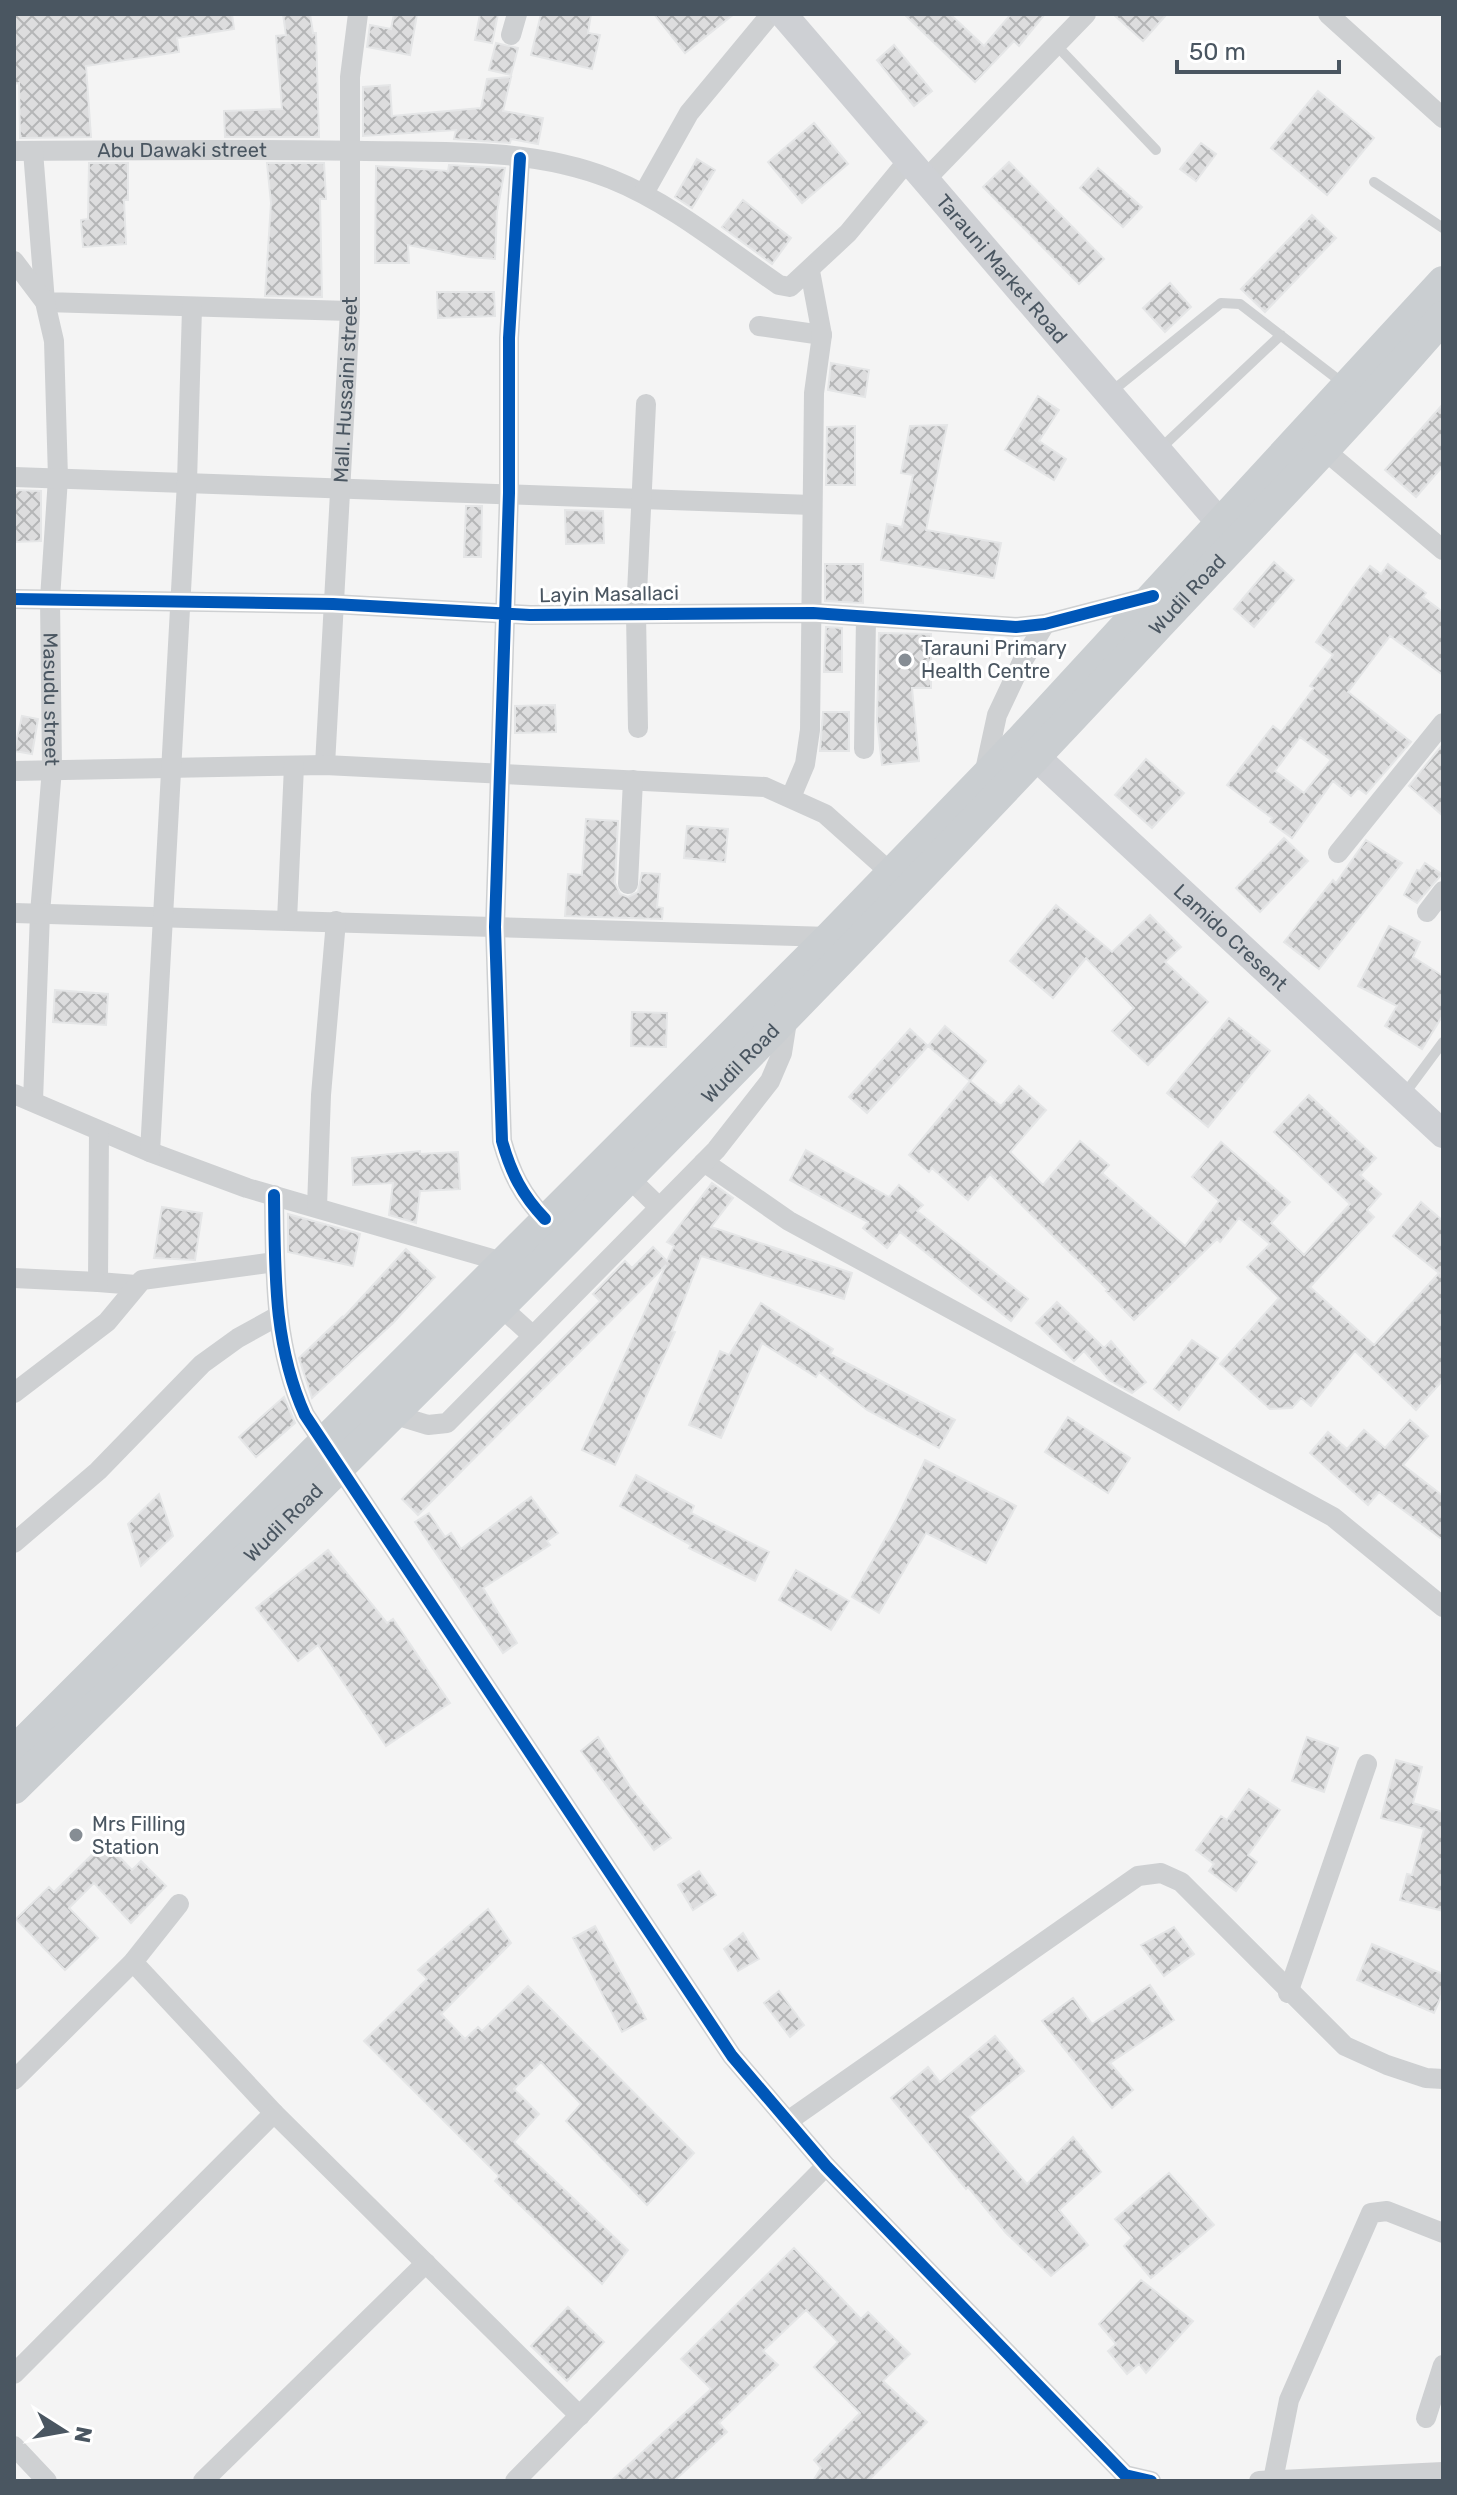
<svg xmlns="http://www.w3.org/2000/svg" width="1457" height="2495" viewBox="0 0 1457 2495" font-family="Rubik,sans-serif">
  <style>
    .building { fill: url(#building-cross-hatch); stroke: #e5e6e7; stroke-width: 2; fill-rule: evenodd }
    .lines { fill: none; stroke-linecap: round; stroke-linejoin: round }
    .lane { stroke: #ced0d2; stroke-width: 10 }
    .street { stroke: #ced0d2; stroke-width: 20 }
    .secondary { stroke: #ced0d4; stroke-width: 28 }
    .primary { stroke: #caced1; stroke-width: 32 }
    .cycleway-casing { stroke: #fff; stroke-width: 17 }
    .cycleway { stroke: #0057b8; stroke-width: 12 }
    .poi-dot { fill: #868d94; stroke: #fff; stroke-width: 3 }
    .labels { text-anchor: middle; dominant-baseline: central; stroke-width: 6; stroke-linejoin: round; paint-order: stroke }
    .street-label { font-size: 20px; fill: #4a5661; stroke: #fff }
    .poi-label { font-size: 20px; fill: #4a5661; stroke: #fff; text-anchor: start }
  </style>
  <defs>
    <pattern id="building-cross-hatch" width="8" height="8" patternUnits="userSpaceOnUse" patternTransform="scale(2)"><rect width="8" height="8" fill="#ddddde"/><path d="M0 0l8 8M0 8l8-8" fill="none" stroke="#b5b6b7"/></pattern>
  </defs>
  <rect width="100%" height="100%" fill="#f4f4f4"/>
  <path class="building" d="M14,14H232L234,29L177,38L179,52L86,66L91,137L20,138L19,83L14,84Z
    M283,14H310L313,33H316L319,137H225L224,111L282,109L276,36L286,35Z
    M394,14H417L410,55L367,47L370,25L391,29Z
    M480,14H498L492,43L475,40Z
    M541,14H591L588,33L600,35L592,69L531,55Z
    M654,14H734L685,53Z
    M904,14H950L984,46L1011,14H1045L1019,46L1014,41L975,82Z
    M1113,14H1167L1143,41Z
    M496,43L518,48L511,75L489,70Z
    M894,45L932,91L914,106L877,60Z
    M511,77L503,111L543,118L538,144L511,139L510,143L454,139L456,130L363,136V87L390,85L392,116L481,108L487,79Z
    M1318,91L1374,138L1327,195L1271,148Z
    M814,123L848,164L802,203L768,162Z
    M1201,143L1216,154L1196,181L1180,169Z
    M697,159L715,170L692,208L675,197Z
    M1009,162L1104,259L1079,284L983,187Z
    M89,163H128V200H124L126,244L83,247L81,220L88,219Z
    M267,163H324L326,199H320L322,297L265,296L271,203Z
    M449,165L505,168L497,212L495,259L469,257L408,245L409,263H375L376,166L448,171Z
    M1098,168L1142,207L1123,227L1080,188Z
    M743,200L791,238L772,264L722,227Z
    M1312,215L1336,238L1265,312L1241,289Z
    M1170,283L1191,307L1165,332L1143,308Z
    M437,292H494L495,316L438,318Z
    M831,363L869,370L865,397L828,390Z
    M1038,396L1059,410L1039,441L1066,459L1054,480L1005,450Z
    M1443,404V466L1416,497L1385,470Z
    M947,425L926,530L1001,543L994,578L881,560L887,524L902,527L913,475L901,473L910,426Z
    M855,426V485H826L827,427Z
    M14,490L41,491V541L14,542Z
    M466,506H482L481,557H464Z
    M565,510L603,511L604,543L566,544Z
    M1274,562L1294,580L1254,627L1234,609Z
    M825,564H863V603L825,601Z
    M1388,564L1426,593L1423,597L1443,612V675L1390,636L1348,692L1411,742L1366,794L1358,788L1351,796L1333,781L1292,838L1270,822L1272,818L1227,785L1273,726L1281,732L1314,688L1310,686L1333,655L1316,642L1353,588L1370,566L1381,574ZM1300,737L1331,760L1304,793L1275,771Z
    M826,627L842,628V672H824Z
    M879,633L931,634V688H912L919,761L882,765L877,721Z
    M555,705L556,732L515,733V706Z
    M823,712H849V751H820Z
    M22,716L38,719L32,754L14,751Z
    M1443,744V816L1409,786Z
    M1146,759L1184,793L1152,828L1115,795Z
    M586,819L618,821L615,883L620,894L628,897L638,892L642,873L660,874L657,907L663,908L662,919L565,916L568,874L582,875Z
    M687,826L728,829L725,862L684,858Z
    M1284,838L1308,861L1260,912L1236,888Z
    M1366,840L1402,863L1319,969L1284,942L1333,880L1336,883Z
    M1425,863L1442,874L1417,903L1404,895L1417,870L1420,871Z
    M1056,905L1112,952L1150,915L1181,947L1165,962L1208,1002L1148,1065L1112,1031L1134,1008L1086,958L1053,998L1010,961Z
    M1389,926L1420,942L1413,957L1443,976V1015L1422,1049L1385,1026L1397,1006L1358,986Z
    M55,990L108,994L106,1025L53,1022Z
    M632,1012L667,1013L666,1047L631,1046Z
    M1229,1018L1270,1051L1208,1127L1167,1093Z
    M945,1026L986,1061L970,1081L928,1046Z
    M910,1029L928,1046L867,1113L849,1097Z
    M970,1081L1001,1106L1019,1086L1046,1110L1010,1152L1043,1185L1080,1141L1109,1165L1102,1173L1185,1246L1219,1201L1192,1177L1221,1142L1290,1202L1271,1223L1304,1255L1350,1204L1274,1132L1309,1095L1376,1158L1360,1175L1381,1194L1367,1210L1374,1217L1310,1287L1374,1345L1439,1273L1393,1236L1421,1202L1443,1221V1380L1416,1410L1355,1351L1311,1406L1301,1398L1292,1408L1270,1409L1220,1364L1279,1298L1247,1267L1270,1244L1239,1218L1220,1242L1217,1239L1134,1320L1106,1291L1108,1290L990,1174L968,1200L932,1168L929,1172L909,1155Z
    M806,1150L889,1197L899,1185L923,1205L917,1211L1028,1299L1011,1321L900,1232L887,1248L863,1228L868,1222L790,1180Z
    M420,1151V1154L458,1152L460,1189L420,1191L416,1223L389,1215L393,1183L353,1185L352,1158Z
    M712,1183L733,1198L711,1227L852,1273L844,1299L701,1256L672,1331L675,1332L615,1465L582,1450L666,1265L418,1515L402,1499L600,1301L593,1294L625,1261L632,1268L653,1247L667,1261L674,1246L667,1242Z
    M162,1207L202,1213L195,1260L154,1258Z
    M288,1214L360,1234L353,1266L288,1252Z
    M406,1249L435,1277L393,1323L312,1398L299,1358L343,1316L342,1319Z
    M1057,1302L1104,1348L1111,1341L1146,1382L1132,1393L1109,1380L1084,1351L1074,1361L1036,1323Z
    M761,1303L833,1349L830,1354L955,1420L939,1448L867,1410L819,1372L816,1377L762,1343L721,1438L689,1425L720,1351L729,1355Z
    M1192,1340L1218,1358L1179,1410L1154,1389Z
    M284,1397L295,1423L256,1457L239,1437Z
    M1068,1417L1130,1458L1108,1493L1045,1452Z
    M1410,1420L1428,1436L1403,1465L1443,1496V1540L1379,1492L1368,1505L1310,1453L1328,1432L1347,1449L1364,1430L1385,1448Z
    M925,1460L1016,1506L986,1563L926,1533L879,1613L852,1597L897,1518Z
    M636,1475L694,1506L691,1513L769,1552L755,1581L689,1548L691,1545L620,1506Z
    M159,1494L173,1536L141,1566L128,1524Z
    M531,1497L558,1533L547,1541L550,1545L483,1588L517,1643L503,1653L415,1522L429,1513L445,1537L451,1533L461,1549Z
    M328,1550L387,1623L393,1619L450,1703L386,1746L318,1645L298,1661L256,1608Z
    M796,1570L849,1601L831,1630L779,1600Z
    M598,1737L631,1788L671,1838L654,1850L581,1751Z
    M1307,1737L1338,1748L1324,1792L1292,1781Z
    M1396,1760L1422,1767L1413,1803L1443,1812V1911L1400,1900L1407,1874L1412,1875L1424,1829L1381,1818Z
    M1249,1789L1280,1810L1248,1855L1257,1862L1236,1891L1209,1871L1214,1864L1196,1850L1221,1816L1227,1820Z
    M105,1842L132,1870L141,1861L166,1886L131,1923L94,1883L69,1908L98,1938L65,1970L16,1919L49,1887L54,1892Z
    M699,1871L716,1895L693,1910L678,1885Z
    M488,1909L511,1943L441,2014L465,2039L478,2027L482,2031L528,1986L694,2153L647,2205L566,2121L581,2104L541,2062L514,2089L539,2114L514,2142L628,2250L602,2284L495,2181L499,2176L364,2041L427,1979L418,1970Z
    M595,1926L646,2019L622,2032L573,1938Z
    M1174,1927L1194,1954L1164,1976L1141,1945Z
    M743,1933L759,1959L738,1971L724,1949Z
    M1372,1944L1443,1974V1992L1434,2013L1357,1980Z
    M1150,1985L1174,2020L1110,2063L1133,2090L1112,2108L1042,2021L1073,1998L1092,2024Z
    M779,1991L804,2025L790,2037L764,2003Z
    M995,2036L1024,2071L969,2117L1027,2184L1073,2137L1101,2172L1059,2210L1088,2245L1051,2276L1006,2233L968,2187L966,2189L891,2098L928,2067L940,2082Z
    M1169,2173L1214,2225L1151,2278L1124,2246L1132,2238L1115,2219Z
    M794,2248L861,2319L868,2312L910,2354L883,2381L927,2422L868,2481H813L821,2468L814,2460L860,2413L814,2367L838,2342L806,2310L763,2351L778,2365L719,2423L727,2432L674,2481H611L711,2389L681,2359Z
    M1141,2280L1193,2321L1146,2373L1139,2364L1127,2374L1108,2351L1116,2344L1099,2324Z
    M568,2307L604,2342L567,2381L531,2346Z"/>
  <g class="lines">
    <path class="lane" d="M1056,45L1156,150
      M1374,182L1443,228
      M1111,392L1221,303L1240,304L1344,384
      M1160,449L1281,335
      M1403,1096L1443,1042"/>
    <g class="street">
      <path d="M1328,14L1443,118"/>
      <path d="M511,35L517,14"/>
      <path id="s1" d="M14,151C131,150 248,149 365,151C446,152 534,148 611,179C671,203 725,248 779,285L790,287L848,233L910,158"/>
      <path d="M33,151L45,302L350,311"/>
      <path d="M520,158L509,338V493L495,927L502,1141C511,1173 522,1195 545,1219"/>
      <path d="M927,178L1086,14"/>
      <path d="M644,193L689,113L771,14"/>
      <path id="s2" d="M14,261L45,302L54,341L58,478L50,599L52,769L40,913L33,1101"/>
      <path d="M759,326L822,335"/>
      <path d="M1322,448L1443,550"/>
      <path d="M14,477L812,505"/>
      <path d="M14,599L333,604L530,615L813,613L1016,627L1045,624L1149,597"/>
      <path d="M638,728L636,614L646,404"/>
      <path d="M864,749L866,617"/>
      <path id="s3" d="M325,765L350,311V77L358,14"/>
      <path d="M14,771L325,765L765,787L825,814L891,873"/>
      <path d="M984,775L997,715L1022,662L1045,624"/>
      <path d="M791,797L805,764L810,730L814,393L822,335L810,271"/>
      <path d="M1338,853L1443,723"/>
      <path d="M628,884L633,780"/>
      <path d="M1427,912L1443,891"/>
      <path d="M14,913L830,937"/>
      <path d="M287,920L294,766"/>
      <path d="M14,1094L150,1152L247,1188L503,1262"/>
      <path d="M99,1131L98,1282L136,1285"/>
      <path d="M150,1152L187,482L192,308"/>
      <path d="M704,1162L789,1221L1333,1517L1443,1607"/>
      <path d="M627,1176L659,1207"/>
      <path d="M274,1195C275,1271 273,1344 305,1415L732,2056L826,2166L1125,2475L1151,2481"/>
      <path d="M317,1207L321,1095L336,921"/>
      <path d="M14,1278L98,1282"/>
      <path d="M501,1307L533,1336L716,1150L770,1081L782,1053L788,1015"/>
      <path d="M14,1393L107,1322L142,1280L275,1262"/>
      <path d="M392,1414L428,1425L447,1423L533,1336"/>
      <path d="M14,1543L98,1471L202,1364L238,1338L276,1317"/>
      <path d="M133,1962L274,2113"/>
      <path d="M1288,1993L1367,1764"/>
      <path d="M14,2080L133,1962L179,1904"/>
      <path d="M788,2121L1138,1876L1161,1873L1181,1882L1345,2046L1387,2065L1426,2078L1443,2079"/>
      <path d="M14,2374L274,2113L580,2416"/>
      <path d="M1426,2418L1443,2365"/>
      <path d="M14,2446L47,2481"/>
      <path d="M1273,2480L1289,2400L1371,2213L1387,2211L1443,2233"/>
      <path d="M203,2481L426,2263"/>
      <path d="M515,2481L826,2166"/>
      <path d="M1259,2481L1443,2472"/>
    </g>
    <g class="secondary">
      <path id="s4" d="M783,14L1233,538"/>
      <path id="s5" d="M1021,743L1443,1134"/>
    </g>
    <g class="primary">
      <path d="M14,1752L830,937L1020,741L1443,282"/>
      <path id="s6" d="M14,1788C399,1410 782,1030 1149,635C1247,530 1349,426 1443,317"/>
    </g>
    <g class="cycleway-casing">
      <path id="cycleway" d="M520,158L509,338V493L495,927L502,1141C511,1173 522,1195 545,1219
        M14,599L333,604L530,615L813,613L1016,627L1045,624L1153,596
        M274,1195C275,1271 273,1344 305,1415L732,2056L826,2166L1125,2475L1151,2481"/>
    </g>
    <use href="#cycleway" class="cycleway"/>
  </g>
  <g class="poi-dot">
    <circle cx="905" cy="660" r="8"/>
    <circle cx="76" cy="1835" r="8"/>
  </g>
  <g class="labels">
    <g class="street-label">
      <text stroke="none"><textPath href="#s1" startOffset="168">Abu Dawaki street</textPath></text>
      <text stroke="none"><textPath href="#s4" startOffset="336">Tarauni Market Road</textPath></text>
      <text stroke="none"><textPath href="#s3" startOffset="376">Mall. Hussaini street</textPath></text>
      <text transform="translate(609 594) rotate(-1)">Layin Masallaci</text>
      <text stroke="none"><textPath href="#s6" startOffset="1674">Wudil Road</textPath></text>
      <text stroke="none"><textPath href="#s2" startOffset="450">Masudu street</textPath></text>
      <text stroke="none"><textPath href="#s5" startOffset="286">Lamido Cresent</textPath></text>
      <text stroke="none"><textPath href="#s6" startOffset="1026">Wudil Road</textPath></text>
      <text stroke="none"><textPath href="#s6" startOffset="378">Wudil Road</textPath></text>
    </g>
    <g class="poi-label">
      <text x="921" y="648">Tarauni Primary<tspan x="921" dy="23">Health Centre</tspan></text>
      <text x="92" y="1824">Mrs Filling<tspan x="92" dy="23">Station</tspan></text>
    </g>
  </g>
  <rect width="1457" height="2495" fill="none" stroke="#4a5661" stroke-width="32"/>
  <g transform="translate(64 2431) rotate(101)" stroke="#ffffff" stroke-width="6" paint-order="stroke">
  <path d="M0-6L14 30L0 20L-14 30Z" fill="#4a5661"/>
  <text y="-12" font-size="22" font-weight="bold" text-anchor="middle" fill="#4a5661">N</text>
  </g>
  <path d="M1177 60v12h162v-12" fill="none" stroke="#4a5661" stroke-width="4"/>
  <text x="1189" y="60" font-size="24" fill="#4a5661" stroke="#ffffff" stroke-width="6" paint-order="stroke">50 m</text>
</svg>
